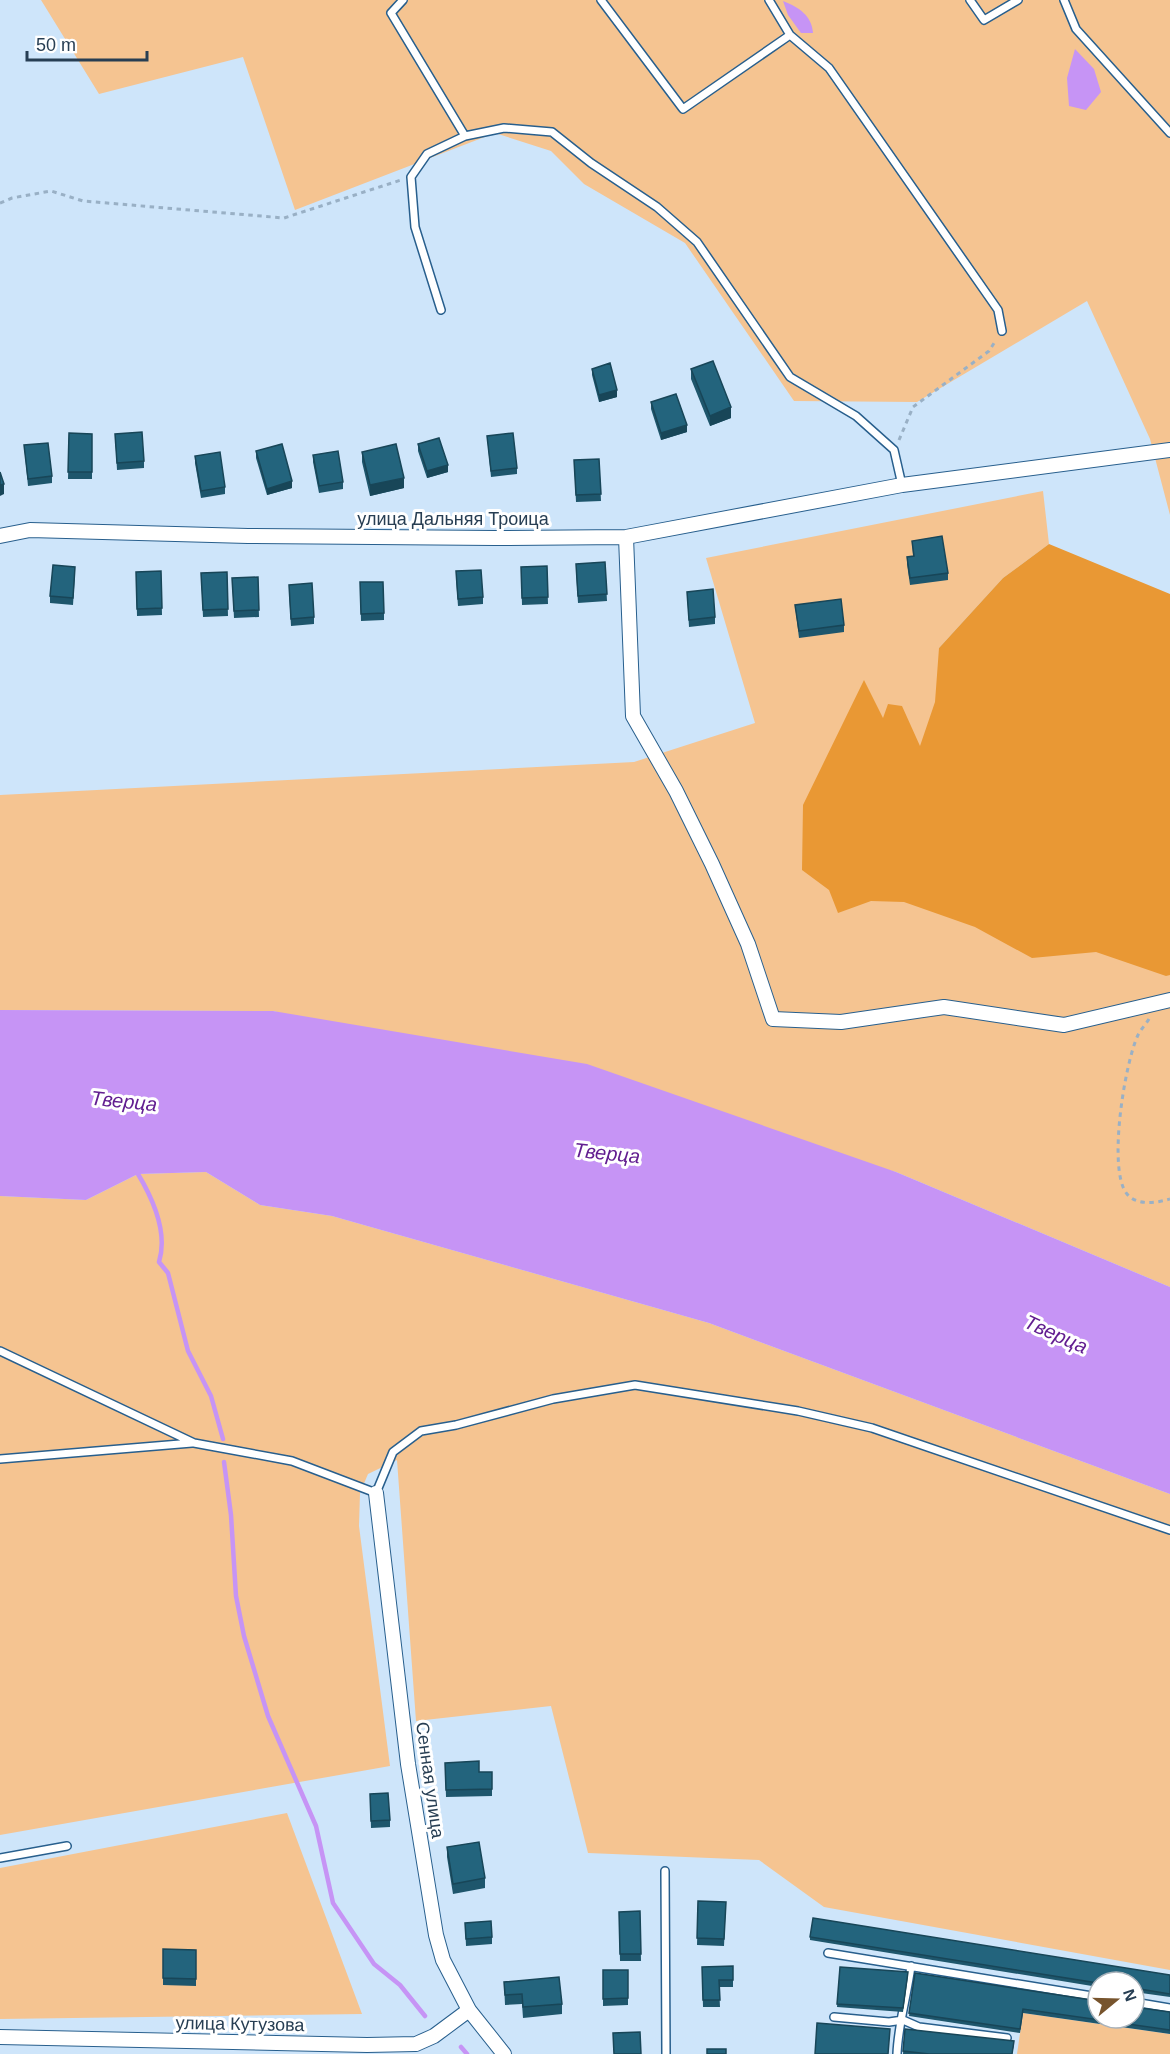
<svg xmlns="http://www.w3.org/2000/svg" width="1170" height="2054" viewBox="0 0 1170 2054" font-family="Arial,sans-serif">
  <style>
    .green { fill: #f5c491 }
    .forest { fill: #e99834 }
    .water { fill: #c694f5 }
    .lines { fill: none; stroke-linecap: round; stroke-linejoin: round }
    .stream { stroke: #c694f5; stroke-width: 4.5 }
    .lane-casing { stroke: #285f8d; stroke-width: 10 }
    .street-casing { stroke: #285f8d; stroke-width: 16 }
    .path { stroke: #99b0c5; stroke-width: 3; stroke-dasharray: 4.5 4.5; stroke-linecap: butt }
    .lane { stroke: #fff; stroke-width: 7 }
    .street { stroke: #fff; stroke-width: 14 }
    .wall { fill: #1e566c }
    .shaded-wall { fill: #184658 }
    .building { fill: #23647d; stroke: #184658; stroke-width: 1.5 }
    .labels { text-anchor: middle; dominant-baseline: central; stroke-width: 6; stroke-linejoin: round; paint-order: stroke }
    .street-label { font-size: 18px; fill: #273e53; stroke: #fff }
    .water-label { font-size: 20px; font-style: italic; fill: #621e90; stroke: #fff }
  </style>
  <rect width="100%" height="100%" fill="#cee5fa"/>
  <path class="green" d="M41,0H1170V515L1150,439L1087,301L917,402L794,401L685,243L584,184L551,151L495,133L295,210L243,57L99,94Z
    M1043,491L1049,544L1003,578L939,648L1170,899V1287L896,1172L273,1011L0,1010V795L634,762L755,723L706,558Z
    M206,1172L260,1205L332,1216L709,1323L1170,1494V1970L824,1907L759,1860L588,1853L551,1706L416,1721L397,1460L368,1474L360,1493L359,1526L390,1766L0,1835V1196L86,1200L138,1174Z
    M287,1813L362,2014L0,2019V1868Z
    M1023,2013L1170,2034V2054H1017Z"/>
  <path class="forest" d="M1049,544L1170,594V975L1166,976L1096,952L1032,958L975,927L904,902L871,901L838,913L829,890L802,870L803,805L864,680L883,718L888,704L902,706L920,746L935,702L939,648L1003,578Z"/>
  <path class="water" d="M783,1C799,7 812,16 813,33H801L788,15Z
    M1075,49L1094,69L1101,92L1086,110L1069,106L1067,78Z
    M0,1010L273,1011L587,1064L896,1172L1170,1287V1494L709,1323L332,1216L260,1205L206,1172L138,1174L86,1200L0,1196Z"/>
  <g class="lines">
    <path class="stream" d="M138,1174C153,1199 168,1233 159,1262L168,1273L188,1351L211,1396L223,1439
      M224,1462L231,1515L236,1596L244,1636L268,1716L316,1826L333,1903L374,1964L400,1985L425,2016
      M461,2047L467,2054"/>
    <g class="lane-casing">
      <path id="lane" d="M403,0L391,13L465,136
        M601,0L683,109L790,35L829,68L998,310L1002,331
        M769,0L790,35
        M970,0L984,20L1018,0
        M1064,0L1076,29L1170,133
        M441,310L415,227L411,177L427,154L465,136L504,128L552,132L591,163L657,207L697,242L790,377L856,416L894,450L902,485
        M0,1351L194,1443L292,1461L376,1493L393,1452L421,1431L456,1425L553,1399L635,1385L798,1411L872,1428L1170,1530
        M0,1459L192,1443
        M0,1858L67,1846
        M665,1871L666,2054
        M828,1953L1098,1997
        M1134,2002L1170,2008
        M834,2017L889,2022L903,2020L919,2027L1007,2038
        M897,2054C898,2025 907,1996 911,1966"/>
    </g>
    <g class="street-casing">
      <path id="street" d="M0,536L30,530L248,536L494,538L626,537L902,485L1170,450
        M626,537L633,716L676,791L712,864L748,944L773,1019L841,1022L944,1007L1064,1025L1170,1000
        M376,1493L408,1764L436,1935L443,1960L469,2010L504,2054
        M0,2037L367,2045L416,2044L434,2036L469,2010"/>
    </g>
    <path class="path" d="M0,203L12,198L51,191L83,201L284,218L401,180
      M899,440L913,407L989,351L996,340
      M1149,1019C1146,1024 1141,1029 1138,1035C1125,1062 1107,1170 1127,1194C1137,1206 1156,1203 1170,1199"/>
    <use href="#lane" class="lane"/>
    <use href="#street" class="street"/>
  </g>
  <path class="wall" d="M592,369L617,397L599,402L592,375Z
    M691,369L731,418L710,426L691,379Z
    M651,402L687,432L661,440L651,409Z
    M69,433L92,434V479H68Z
    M115,434L144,461V468L117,470Z
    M487,436L517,468V474L491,477Z
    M418,444L448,472L427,478L418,451Z
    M24,445L52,476V483L28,486Z
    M256,451L292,488L267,495L256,458Z
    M362,452L404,488L370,496L362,462Z
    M313,455L343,482V489L319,493L313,462Z
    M195,456L225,487V494L201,498L195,463Z
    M599,459L601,501L576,502L574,460Z
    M912,541L948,573V580L910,585L907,564V557L913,556Z
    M605,562L607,601L578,603L576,571Z
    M547,566L548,604L522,605L521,567Z
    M161,571L162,615L137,616L136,572Z
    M227,572L228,616L203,617L201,573Z
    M75,574L73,605L50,603V596Z
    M258,577L259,617L234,618L232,578Z
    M456,578L483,597V604L458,606Z
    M360,582L384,613V620L361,621Z
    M289,592L314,617V624L291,626Z
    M687,592L715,617V624L689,627Z
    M795,605L844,625V632L799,638Z
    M445,1763L479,1772H492V1796L446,1797Z
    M370,1794L390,1820V1827L371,1828Z
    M447,1847L485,1878V1888L453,1894L447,1857Z
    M698,1901L726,1902L724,1946L697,1945Z
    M640,1911L641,1961H620L619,1912Z
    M465,1923L492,1937V1944L466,1946Z
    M810,1937L1170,1975V1997L1134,1992V1982H1098V1987L810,1940Z
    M163,1949L196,1950V1986L163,1985Z
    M733,1966V1987H719L720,2007H703L702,1967Z
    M840,1967L908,1976L903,2012L837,2007Z
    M603,1970H628V2005L603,2006Z
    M915,1973L1170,2012V2034L1023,2013L1020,2033L909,2016Z
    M504,1982L562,2004V2014L523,2018L522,2004L505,2005Z
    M905,2029L1014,2045L1012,2054H903Z"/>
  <path class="shaded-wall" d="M617,390V397L599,402V395Z
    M731,407V418L710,426V416Z
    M687,425V432L661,440V433Z
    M448,465V472L427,478V471Z
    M404,478V488L370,496V485Z
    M292,481V488L267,495V489Z
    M4,484V494L0,496V485Z"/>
  <path class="building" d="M713,361L731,407L710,416L691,369Z
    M610,363L617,390L599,395L592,369Z
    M676,394L687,425L661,433L651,402Z
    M142,432L144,461L117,463L115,434Z
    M69,433L92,434V472H68Z
    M513,433L517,468L491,471L487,436Z
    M439,438L448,465L427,471L418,444Z
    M48,443L52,476L28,479L24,445Z
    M282,444L292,481L267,489L256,451Z
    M396,444L404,478L370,485L362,452Z
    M338,451L343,482L319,486L313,455Z
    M220,452L225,487L201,491L195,456Z
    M599,459L601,494L576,495L574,460Z
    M0,472L4,484L0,485Z
    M942,536L948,573L910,578L907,557L914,556L912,541Z
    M605,562L607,594L578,596L576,564Z
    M53,565L75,567L73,598L50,596Z
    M547,566L548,597L522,598L521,567Z
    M481,570L483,597L458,599L456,571Z
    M161,571L162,608L137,609L136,572Z
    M227,572L228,609L203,610L201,573Z
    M258,577L259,610L234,611L232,578Z
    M360,582H383L384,613L361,614Z
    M312,583L314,617L291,619L289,585Z
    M713,589L715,617L689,620L687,592Z
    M841,599L844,625L799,631L795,605Z
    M479,1761V1772H492V1789L446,1790L445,1763Z
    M388,1793L390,1820L371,1821L370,1794Z
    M479,1842L485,1878L453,1884L447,1847Z
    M698,1901L726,1902L724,1939L697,1938Z
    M640,1911L641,1954H620L619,1912Z
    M813,1918L1170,1975V1994L1134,1988V1982H1098V1983L810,1937Z
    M491,1921L492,1937L466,1939L465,1923Z
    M163,1949L196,1950V1979L163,1978Z
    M733,1966V1980H719L720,2000H703L702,1967Z
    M840,1967L908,1972L903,2008L837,2004Z
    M603,1970H628V1998L603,1999Z
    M915,1973L1098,2001V2018H1134V2007L1170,2012V2030L1023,2009L1020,2029L909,2013Z
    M559,1977L562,2004L523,2007L522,1994L505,1995L504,1982Z
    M817,2023L890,2029L888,2054H815Z
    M905,2029L1014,2041L1012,2054H929L903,2051Z
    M640,2032L641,2054H614L613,2033Z
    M707,2049H726V2054H707Z"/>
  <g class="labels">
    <g class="street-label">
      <text x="453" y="519">улица Дальняя Троица</text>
      <text transform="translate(430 1780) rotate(82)">Сенная улица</text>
      <text transform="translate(240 2024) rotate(1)">улица Кутузова</text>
    </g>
    <g class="water-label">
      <text transform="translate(124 1101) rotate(6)">Тверца</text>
      <text transform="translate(607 1153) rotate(6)">Тверца</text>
      <text transform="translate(1056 1334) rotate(24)">Тверца</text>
    </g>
  </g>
  <g transform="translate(1116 2000) rotate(71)"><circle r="28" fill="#ffffff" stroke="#a9b2ba" stroke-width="1.5"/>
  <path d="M0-4.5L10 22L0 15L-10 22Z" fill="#77542d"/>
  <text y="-9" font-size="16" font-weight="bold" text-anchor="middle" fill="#273e53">N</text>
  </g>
  <path d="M27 51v9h120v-9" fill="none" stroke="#273e53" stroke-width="3"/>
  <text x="36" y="51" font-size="18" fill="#273e53" stroke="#ffffff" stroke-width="4.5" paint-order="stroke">50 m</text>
</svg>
